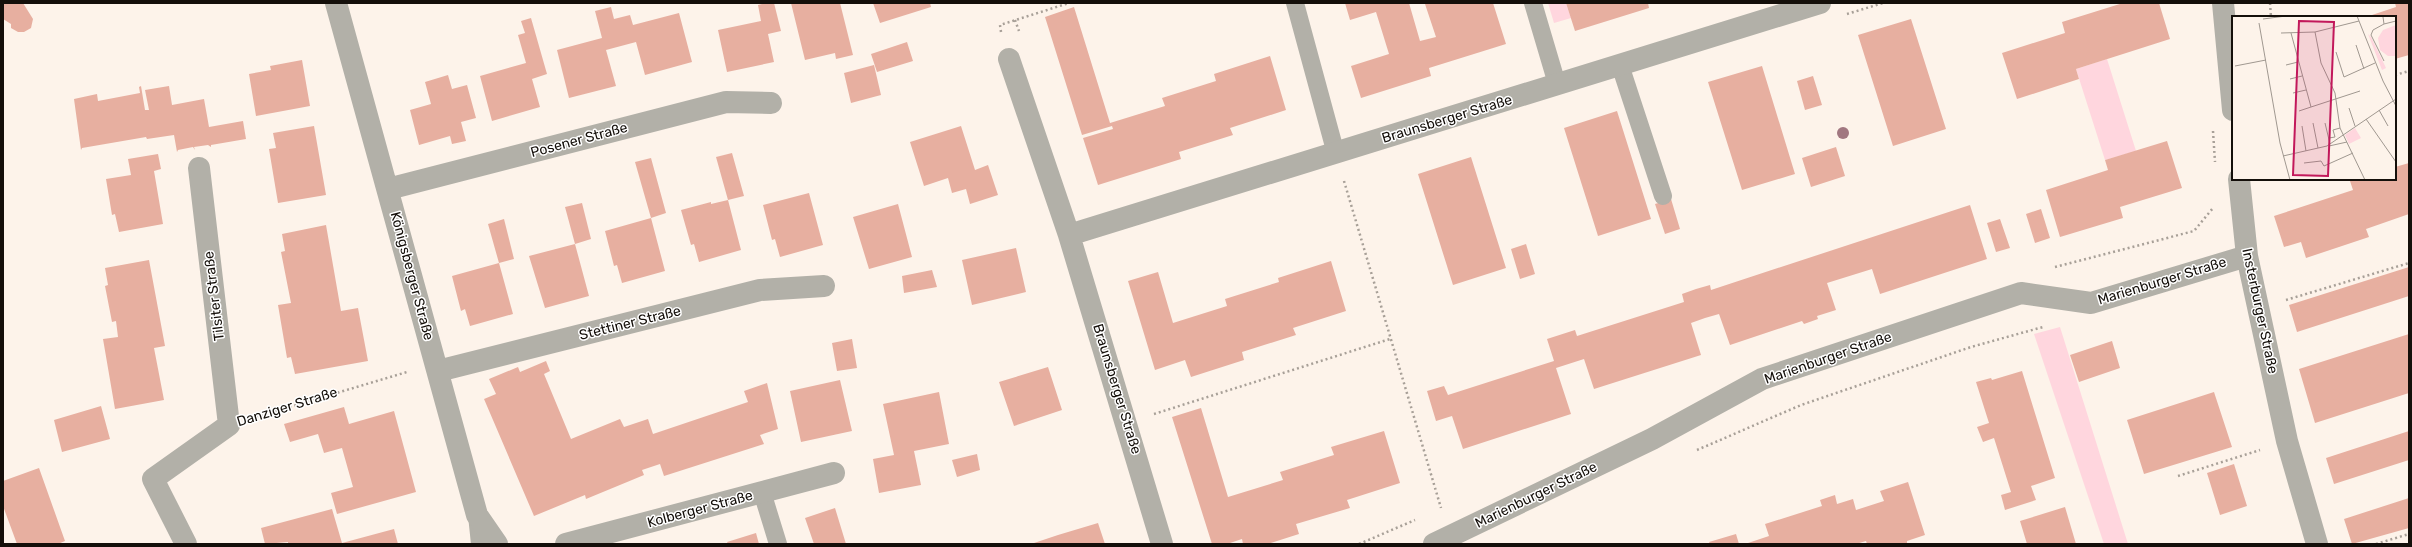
<svg xmlns="http://www.w3.org/2000/svg" width="2412" height="547" viewBox="0 0 2412 547" font-family="Rubik,sans-serif">
  <style>
    .green { fill: #ffd6de }
    .building { fill: #e7afa0 }
    .lines { fill: none; stroke-linecap: round; stroke-linejoin: round }
    .path { stroke: #a8a098; stroke-width: 2.5; stroke-dasharray: 2 3; stroke-linecap: butt }
    .lane { stroke: #b2b0a8; stroke-width: 18 }
    .street { stroke: #b2b0a8; stroke-width: 22 }
    .tree { fill: #a17780 }
    .labels { text-anchor: middle; dominant-baseline: central; stroke-width: 3; stroke-linejoin: round; paint-order: stroke }
    .street-label { font-size: 14px; fill: #140f0a; stroke: #fff }
    .inset-road { fill: none; stroke: #a09890; stroke-width: 1 }
    .view { fill: #c2185b; fill-opacity: 0.15; stroke: #c2185b; stroke-width: 2 }
    .inset-edge { fill: none; stroke: #140f0a; stroke-width: 2 }
  </style>
  <rect width="100%" height="100%" fill="#fdf3ea"/>
  <path class="green" d="M1548,3H1566L1571,18L1554,23Z
    M2107,59L2136,151L2105,160L2076,69Z
    M2060,327L2128,544H2104L2034,334Z"/>
  <path class="building" d="M3,3H23L33,19L31,28L24,32H18L11,28V24L3,19Z
    M766,3H774L781,31L768,34L774,62L727,72L718,30L761,21L758,5Z
    M791,3H840L853,55L836,59L835,53L805,60Z
    M873,3H930L931,7L880,23Z
    M1345,3H1409L1420,41L1436,37L1425,4L1493,3L1506,44L1429,68L1431,76L1361,98L1351,66L1389,54L1376,12L1350,20Z
    M1566,3H1648L1649,8L1575,31Z
    M2123,3H2159L2170,39L2076,69L2079,79L2017,99L2002,53L2065,33L2062,22Z
    M2395,3H2409V55L2395,59V17H2366L2396,7Z
    M611,7L614,19L630,15L633,25L679,13L692,62L645,75L636,42L606,50L616,86L569,98L557,50L602,38L595,11Z
    M1074,7L1110,123L1165,106L1162,98L1216,81L1214,74L1270,56L1286,110L1230,128L1233,135L1179,152L1181,159L1098,185L1083,138L1113,129L1112,126L1082,135L1045,17Z
    M531,18L547,74L532,79L540,107L492,121L480,76L526,63L518,35L525,33L521,21Z
    M1911,19L1946,129L1893,146L1858,35Z
    M907,42L913,61L877,72L871,54Z
    M302,60L310,106L256,116L249,74L271,70L270,66Z
    M874,65L881,95L851,103L844,73Z
    M1762,66L1795,174L1742,190L1708,82Z
    M448,75L452,89L467,85L476,118L461,122L466,141L452,144L450,136L419,145L410,110L431,104L425,82Z
    M1813,76L1822,105L1805,110L1797,81Z
    M141,86L145,110H149L145,90L169,86L172,105L204,99L209,127L243,121L246,139L211,145V147L208,145L194,147L195,150L193,147L178,150L177,152L174,135L147,139L146,137L82,148L81,150L74,99L97,94L98,101L140,93L139,87Z
    M1617,111L1651,219L1598,236L1564,128Z
    M314,126L326,195L278,203L269,149L276,148L273,133Z
    M961,126L975,170L988,165L998,195L970,204L966,189L952,193L948,178L924,186L910,142Z
    M2167,141L2182,188L2120,207L2123,218L2060,237L2046,190L2108,170L2105,160Z
    M1836,147L1845,176L1811,187L1802,158Z
    M732,153L744,196L728,200L716,157Z
    M158,154L161,169L154,171L163,224L119,232L115,214L112,215L106,179L131,175L128,159Z
    M1471,157L1506,268L1453,285L1418,174Z
    M651,158L666,213L651,218L635,162Z
    M2409,163V214L2366,229L2369,237L2306,258L2301,242L2284,247L2274,216L2353,190L2350,181L2357,179H2395V167Z
    M809,193L823,245L780,257L775,239L772,240L763,205Z
    M1671,199L1680,229L1665,234L1655,204Z
    M728,200L741,250L699,262L694,244L691,245L681,210L711,202V204Z
    M582,203L591,239L575,244L565,207Z
    M898,204L912,257L869,269L853,217Z
    M1970,205L1987,259L1880,294L1872,269L1827,283L1836,310L1817,316L1818,319L1804,324L1802,321L1730,345L1719,314L1705,318L1691,323L1701,355L1594,389L1584,359L1556,368L1571,414L1463,449L1452,416L1436,421L1427,391L1444,386L1448,395L1554,361L1547,339L1575,330L1577,336L1684,302L1682,294L1696,289L1710,285L1711,290Z
    M2041,209L2050,238L2035,243L2026,214Z
    M651,218L665,271L622,283L617,265L614,266L605,231Z
    M504,219L514,259L499,263L488,224Z
    M2000,219L2010,248L1996,252L1987,223Z
    M326,225L341,311L358,308L368,361L295,374L291,357L287,358L278,305L291,303L281,252L285,251L282,234Z
    M575,244L589,296L545,308L529,256Z
    M1526,244L1535,274L1520,279L1511,249Z
    M1016,248L1026,292L972,305L962,260Z
    M149,260L165,346L154,348L164,400L115,409L103,339L118,337L116,321L112,322L105,286L108,285L105,268Z
    M1331,261L1346,311L1293,328L1296,335L1242,352L1244,360L1191,377L1185,360L1155,370L1128,281L1158,272L1173,323L1227,306L1225,299L1279,282L1278,278Z
    M499,263L513,314L470,326L465,309L461,311L452,276Z
    M2409,267V296L2297,332L2289,305Z
    M932,270L937,287L904,293L902,276Z
    M2409,334V393L2315,423L2299,369Z
    M852,339L857,368L837,371L832,343Z
    M2112,341L2120,368L2079,382L2070,355Z
    M546,361L550,371L544,374L571,439L620,419L624,427L648,419L653,434L748,402L744,391L767,383L778,429L760,435L764,444L664,476L660,464L642,470L644,475L632,480L586,499L585,495L534,516L484,399L496,394L489,379L518,367L520,372Z
    M1048,367L1062,410L1014,426L999,382Z
    M2022,371L2055,478L2031,486L2036,500L2005,510L2001,495L2011,492L1994,438L1983,442L1977,427L1989,423L1976,382L1991,378L1992,380Z
    M840,380L852,431L801,442L790,391Z
    M939,392L949,444L914,451L921,485L879,493L873,459L894,455L883,404Z
    M2214,392L2232,447L2144,474L2127,420Z
    M101,406L110,439L62,452L54,420Z
    M344,407L349,424L394,411L416,492L337,514L331,493L353,487L342,448L324,453L318,434L290,442L284,424Z
    M1201,408L1228,497L1283,480L1280,472L1334,455L1331,447L1384,431L1400,483L1347,500L1350,508L1296,524L1299,534L1268,544H1243L1242,539L1227,544H1212L1172,417Z
    M2409,431V460L2334,484L2326,458Z
    M977,454L980,470L957,477L952,460Z
    M2234,464L2247,506L2220,515L2207,473Z
    M39,468L65,541L58,544H17L3,506V481Z
    M1908,482L1925,535L1907,541V544H1867L1866,541L1856,544H1745L1769,536L1765,524L1822,506L1820,500L1835,495L1837,504L1853,499L1856,510L1884,501L1880,491Z
    M2409,498V528L2352,544L2344,519Z
    M2065,507L2076,544H2027L2020,521Z
    M835,508L846,544H814L805,518Z
    M332,509L342,543L394,529L398,544H288V542L265,544L261,528Z
    M1098,523L1105,544H1031L1058,535Z
    M756,533L759,544H728L727,542Z
    M1736,534L1739,544H1710L1709,542Z"/>
  <g class="lines">
    <path class="path" d="M2270,3L2271,17
      M1847,14L1883,3
      M1015,20L1019,31
      M1001,32L1000,25L1069,3
      M2395,75L2409,71
      M2213,131L2215,162
      M1344,181L1441,508
      M2055,267L2194,231L2213,208
      M2286,300L2409,263
      M1154,414L1390,339
      M256,417L407,372
      M1697,450L1801,405L1971,347L2043,327
      M2178,476L2260,450
      M1359,544L1415,520
      M2376,544L2409,534"/>
    <path class="lane" d="M1295,3L1336,154
      M1533,3L1557,84
      M1620,65L1663,196
      M762,492L778,544
      M477,515L480,544"/>
    <path class="street" d="M336,3L477,515L497,544
      M2223,3L2233,110
      M1009,59L1069,235
      M2239,179L2247,256L2287,441L2317,544
      M388,189L726,102L771,103
      M438,371L760,290L824,286
      M186,544L153,479L229,425L199,168
      M566,544L834,473
      M1162,544L1069,235L1820,3
      M1434,544L1652,439L1762,379L2021,293L2091,303L2247,256"/>
  </g>
  <circle class="tree" cx="1843" cy="133" r="6"/>
  <g class="labels">
    <g class="street-label">
      <text transform="translate(1447 119) rotate(-17)">Braunsberger Straße</text>
      <text transform="translate(579 140) rotate(-15)">Posener Straße</text>
      <text transform="translate(412 276) rotate(75)">Königsberger Straße</text>
      <text transform="translate(2162 281) rotate(-17)">Marienburger Straße</text>
      <text transform="translate(214 296) rotate(-97)">Tilsiter Straße</text>
      <text transform="translate(2260 311) rotate(78)">Insterburger Straße</text>
      <text transform="translate(630 323) rotate(-14)">Stettiner Straße</text>
      <text transform="translate(1828 358) rotate(-19)">Marienburger Straße</text>
      <text transform="translate(1117 389) rotate(73)">Braunsberger Straße</text>
      <text transform="translate(287 407) rotate(-17)">Danziger Straße</text>
      <text transform="translate(1536 495) rotate(-26)">Marienburger Straße</text>
      <text transform="translate(700 509) rotate(-15)">Kolberger Straße</text>
    </g>
  </g>
  <g transform="translate(2232 16)">
    <rect width="164" height="164" fill="#fdf3ea"/>
    <path d="M164,9V40H156L148,34L146,22L151,14ZM136,18L139,21L154,52L150,54ZM123,112L129,122L117,128L113,119Z" fill="#ffd6de"/>
    <path class="inset-road" d="M125,0L151,65L164,90M151,1L152,8L164,5M31,3L54,0M27,7L48,127L58,164M152,8L141,14L139,19L152,45M83,16L89,47L103,77L108,112L133,164M49,17L83,16L127,5M59,17L79,91L128,75M124,29L132,53M104,36L112,61L143,47M54,49L66,46M3,50L34,44M58,63L70,60M61,77L74,74M117,92L123,110M147,94L156,110M67,95L79,91M134,103L164,146M81,107L86,132M93,107L98,128M70,110L74,135M97,122L103,121L101,114L108,112M97,130L115,126M51,140L95,130L164,83M72,147L89,145L92,150L121,137"/>
    <path class="view" d="M67,5L102,6L96,160L61,159Z"/>
    <rect width="164" height="164" class="inset-edge"/>
  </g>
  <rect width="2412" height="547" fill="none" stroke="#140f0a" stroke-width="8"/>
</svg>
